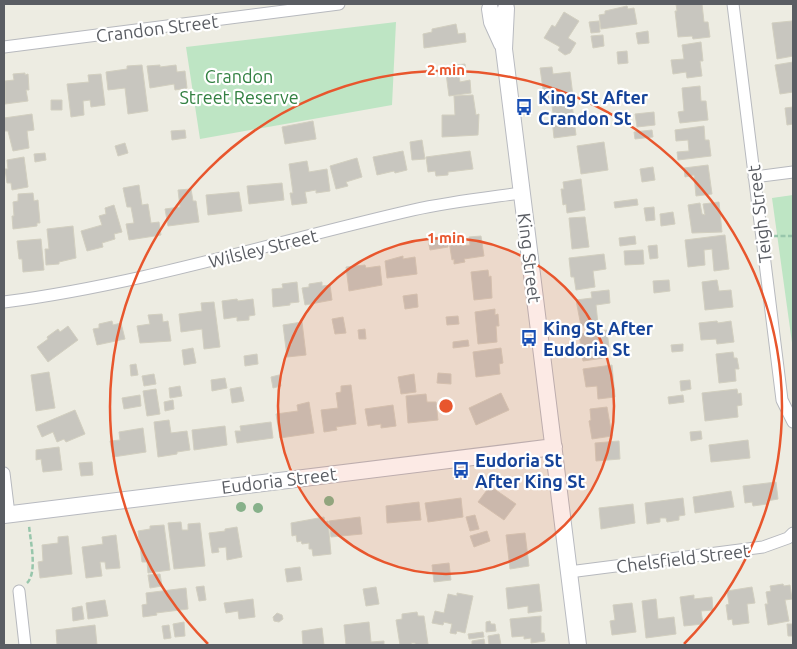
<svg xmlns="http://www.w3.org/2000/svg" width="797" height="649" viewBox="0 0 797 649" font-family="Ubuntu,sans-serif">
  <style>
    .green { fill: #bee5c4 }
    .building { fill: #c8c6bf; stroke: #d2cfc0 }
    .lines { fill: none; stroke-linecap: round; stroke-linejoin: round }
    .minor-casing { stroke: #b7b9be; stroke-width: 13 }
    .secondary-casing { stroke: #b8bac0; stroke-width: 18 }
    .path { stroke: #97c6ab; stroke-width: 2.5; stroke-dasharray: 5 2.5; stroke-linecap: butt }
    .minor { stroke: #fff; stroke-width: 11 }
    .secondary { stroke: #fff; stroke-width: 16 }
    .tree { fill: #87b18a }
    .ring { fill: none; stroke: #e8562d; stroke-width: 2.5 }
    .labels { text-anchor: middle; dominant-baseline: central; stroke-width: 4.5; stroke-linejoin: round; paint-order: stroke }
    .street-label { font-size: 18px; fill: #5a5d63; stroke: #fff }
    .park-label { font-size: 18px; fill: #338142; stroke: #fff }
    .transit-label { font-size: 18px; font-weight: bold; fill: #164399; stroke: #fff; text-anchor: start }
    .centre { fill: #e8562d; stroke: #fff; stroke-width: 2.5 }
    .ring-label { font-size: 15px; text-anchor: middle; font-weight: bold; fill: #e8562d; stroke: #fff; stroke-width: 4.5; stroke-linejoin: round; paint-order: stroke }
  </style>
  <rect width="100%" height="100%" fill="#edece2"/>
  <path class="green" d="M396,22L392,105L200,139L186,47Z
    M793,195V350L772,198Z"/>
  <path class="building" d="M676,4H702L704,22H708L710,37L693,39L692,36L678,37L675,11H677Z
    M627,6L628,9L634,8L637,24L601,29L599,15L605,14V11Z
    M564,12L579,21L568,38L576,43L570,53L565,55L558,50L560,47L544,38L552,25L555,27Z
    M599,21L600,32L591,33L589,22Z
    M792,21L793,56L777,59L772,23Z
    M456,24L458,34L465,33L466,42L424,48L423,34L432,32V29Z
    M648,31L649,43L638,44L636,33Z
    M603,35L604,46L593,48L591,36Z
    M701,42L703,61H700L702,76L687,78L686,72L673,74L671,60L684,59L682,45Z
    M627,51L628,63L618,64L617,52Z
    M793,62V92L780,94L775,65Z
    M465,64L466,75L459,76L460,82L470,80L471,93L449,96L445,66Z
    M142,65L148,111L128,114L125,88L108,90L106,72L127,69V66Z
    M160,65V67L176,65L177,72L185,71L187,88L175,90L174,84L150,88L147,66Z
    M552,67L553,74L570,72L573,96L541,100L539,90L543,89L540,68Z
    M25,73V75L28,74L29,90H26L28,101L5,104V81L14,80L13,74Z
    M101,74L105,105L91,107L90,100L83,101L84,115L71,117L67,84L89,82L88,75Z
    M700,86L701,101H706L708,120L680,123L678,112L684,111L682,88Z
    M473,95L476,115L479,114L478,135L442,137V115H455L454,96Z
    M51,100H62V110H51Z
    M572,104L576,135L554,138L552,119H554L552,106Z
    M793,107V124L787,125L785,108Z
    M654,112L655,125L637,127L635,114Z
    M32,114L34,130L27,131L29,148L13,151L8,131H4V118Z
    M313,121L316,139L285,144L282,127Z
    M704,126L705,140H709L711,156L678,160L677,152L689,151L688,140L676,141L675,130Z
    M185,130L186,138L172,140L171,131Z
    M652,130L653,137L635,139L634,132Z
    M422,140L425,159L412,160L410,142Z
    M604,142L608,170L581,174L577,146Z
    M125,143L128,153L118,156L115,146Z
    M403,151L407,170L395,173L394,171L377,175L373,157Z
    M470,151L473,169L448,172V175L436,176L435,171L428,172L426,157Z
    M45,153L46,160L35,162L34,154Z
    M24,157L28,187L12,190L11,183H7L5,169H8L7,160Z
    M357,158L362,177L346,182L348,186L336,189L330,166Z
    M307,161L309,172L327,169L330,191L316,193V190L305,192L307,203L292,205L290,193H293L289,164Z
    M708,165L712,194L696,196L694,175L685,177L684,168Z
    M653,167L655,180L642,182L640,169Z
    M581,179L585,210L567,213L566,204L563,205L561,189H564L563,182Z
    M282,183L284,200L249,204L247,186Z
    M139,185L142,205L148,204L151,223L159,222L161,235L129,240L126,224L134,223L131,207H127L123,188Z
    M191,189L193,201H196L199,222L168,226L165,209L180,207L178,190Z
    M239,192L242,211L208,215L206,195Z
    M33,193L34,201L38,200L40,223H37V226L13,229L12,216H14L13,202L18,201V194Z
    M637,199L638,205L615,208L614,202Z
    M719,202L722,232L692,233L688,205L700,203L702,214L705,215L703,204Z
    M114,205L122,232L114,234L115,239L102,243L103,247L87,251L81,231L102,225L99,216L106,214L105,208Z
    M654,207L655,220L646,221L644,208Z
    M673,212L675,224L661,226L660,214Z
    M585,217L589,247L572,249L569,218Z
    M73,226L76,258L59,262V264L46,265L45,249H49L47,229Z
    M460,233L462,246L470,245L469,237L481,236L484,256L464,259L465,262L454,264V259L452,260L448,235Z
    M725,235L729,269L714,271L712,249L704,250L705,265L688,267L685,240Z
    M446,236L448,247L430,250L428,239Z
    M635,236L636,244L620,246L619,238Z
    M41,239L44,270L23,272L22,259H19L17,241Z
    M657,245L658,258L650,259L648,246Z
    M643,250L644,264L625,265L624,251Z
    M604,254L606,269L593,271L595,287L576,290L574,277H571L569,258Z
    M403,256V259L415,257L417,274L387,278L385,261Z
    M365,265L366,268L380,266L382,285L349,291L346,267Z
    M488,270L489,277L491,276L492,298L474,300L471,272Z
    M669,280L670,291L654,293L653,281Z
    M717,280L719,291L731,290L733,307L705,310L702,282Z
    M297,282L299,302L290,303V305L273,307L272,289L283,288L282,284Z
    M322,282V286L330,285L332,300L305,305L302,288L309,287V284Z
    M609,290L610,303L596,305L598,324L581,326L576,300L592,298L591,292Z
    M417,294L418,307L405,309L403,296Z
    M237,299L238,301L253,299L255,315L249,316V320L237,321V317L224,319L222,301Z
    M214,302L220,347L204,349L202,329L181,332L179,314L202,311L201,303Z
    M495,309V315L498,314L499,326H496L497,342L478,344L475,312Z
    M162,314L163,322L168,321L171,341L140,343L137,326L150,324L148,315Z
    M458,316L459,324L447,325L446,317Z
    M343,317L346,333L335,334L332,319Z
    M112,321L113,325L121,323L125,339L97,345L93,329L99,328V324Z
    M717,321L718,323L731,321L734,342L717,344L716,339L701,340L699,323Z
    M302,322L306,355L287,357L283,325Z
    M68,326L78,340L48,362L37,347L48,339L47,337L58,329L60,332Z
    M365,329L366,339H359L358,330Z
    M607,330L609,347L602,348L604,358L583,361L579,334Z
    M468,340L469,346L453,348V342Z
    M683,344V351L672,352L671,345Z
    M193,348L196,363L184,365L182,350Z
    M501,348L503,363L499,364L500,374L476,377L473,352Z
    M733,352L734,358H737L739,369H735L736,381L719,383L716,354Z
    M257,354L258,364L245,366L244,356Z
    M136,364L138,375L131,376L130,365Z
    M612,365L615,397L598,399L597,386L586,387L583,369Z
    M49,372L55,408L36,411L31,375Z
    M438,373L451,374V384L437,383Z
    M154,374L156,384L144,386L142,376Z
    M414,374L416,392L401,394L398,377Z
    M279,375L281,386L273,388L271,377Z
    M225,378L227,388L212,391L211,380Z
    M690,380L691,389L681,391L680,381Z
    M351,385L356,424L336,427L337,430L324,432L321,410L338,408L336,393L341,392V386Z
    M180,386L182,396L170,398L169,388Z
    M241,387L244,401L232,403L230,389Z
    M156,389L160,414L147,416L143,391Z
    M737,389L738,394L741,393L742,405L737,406L738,417L705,421L702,393Z
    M501,393L509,410L476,425L469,408Z
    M426,394L427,402H436L438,420L408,423L406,396Z
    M140,395L141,406L124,409L122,398Z
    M683,395L684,402L669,404L668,397Z
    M173,400L174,409L165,411L164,402Z
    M309,402L314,433L280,438L276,414L298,411L297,405Z
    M393,405L396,426L381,428V424L368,426L365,409Z
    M607,407L612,436L592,439L589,421L591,420L590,409Z
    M75,410L85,434L66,442L64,439L57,442L53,432L42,437L37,426Z
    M169,420L171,433L187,431L190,450L177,452V454L158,457L154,422Z
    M271,422L273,438L237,443L235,431H241L240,426Z
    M225,426L227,445L194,450L192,430Z
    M143,428L146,452L113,457L110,441L120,440L119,432Z
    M701,431L702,439L691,441L690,432Z
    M748,440L750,458L711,462L709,445Z
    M619,441L620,459L596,461L595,443Z
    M59,447L62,470L43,472L41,459L36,460V450Z
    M92,462L93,475L81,476L79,463Z
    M776,482L778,499L767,501V504L753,506L752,502L745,503L743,486Z
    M490,486L516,504L504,520L478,502Z
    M731,491L734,507L695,513L693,497Z
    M461,498L463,517L428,522L425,503Z
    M683,498L685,515L679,516V520L667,522L666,518H660V522L647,524L645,503Z
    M419,502L421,520L387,523L386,506Z
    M633,504L635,523L601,529L599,508Z
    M475,515L479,529L470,531L466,517Z
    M324,517L325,522L328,521L331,554L313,556L312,549H309V543L302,544L301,541L297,542L296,535L292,536L291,523Z
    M360,517L362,534L331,537L329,521Z
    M181,522L182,530H188V524L200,523L205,566L174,569L168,523Z
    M164,525L170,570L148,573L147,562H142L138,531L150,529V526Z
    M237,527L242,557L227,560L226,547L218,548L219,552L212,553L209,533L225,531V529Z
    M487,531L490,541L474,547L470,536Z
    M525,533L529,566L510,569L506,535Z
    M116,535L120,568L106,569L105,562H100L102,576L86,578L82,547L103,544L102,537Z
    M68,536L72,574L40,578L38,562L43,561L42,545L58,543V537Z
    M449,563L451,580L434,582L432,565Z
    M300,567L302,580L287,582L285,569Z
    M160,574L162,586L150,588L148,575Z
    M539,584L542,611L528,613V606L508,609L506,588Z
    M783,584L784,586L790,585L792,599L785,600L789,621L768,625L765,604H768L766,592L771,591L770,586Z
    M204,586L206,600L199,601L196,587Z
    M376,587L379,604L366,606L363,589Z
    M752,587L755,603L747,604L749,623L733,625L732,619L728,620L726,605L729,604L727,591Z
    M186,588L188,609L156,613L157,615L143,617L142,605L147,604L146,593Z
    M457,593L473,596L465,633L457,631L456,634L450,633L452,624L444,622L443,625L432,623L435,611L444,613L448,594L457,596Z
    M694,595V599L712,597L713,610L701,611L703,624L684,626L680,597Z
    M253,599L255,617L239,619L238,611L226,613L224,603Z
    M656,599L658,619L674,617L676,634L646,638L642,601Z
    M105,600L108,616L88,619L86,603Z
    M632,603L636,632L612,635L610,621L615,620L613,605Z
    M82,606L84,619L73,621L72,608Z
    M417,612L418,616H424L428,644L416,645L415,643H411L412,645H400L396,620L402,619V614Z
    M277,613L282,615L283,619L279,622L274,621L273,617Z
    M541,616V633H544L545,641L531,643V638L524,639V636L512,637L510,619Z
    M490,621L491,624H495L496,631L486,632V622Z
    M184,622L185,636L175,637L173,624Z
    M369,622L371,642L384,641V645H346L344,625Z
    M787,624H793V636H788Z
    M95,625L97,645H57L56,630Z
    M169,625L171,638L164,639L162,626Z
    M322,628L324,645H303L302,631Z
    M483,632L484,637L469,639L468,634Z
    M499,634L501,645H489L488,636Z
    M484,639L485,645H472V641Z"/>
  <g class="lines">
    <g class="minor-casing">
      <path id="minor" d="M733,4L782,400L793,422
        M4,47L339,4
        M754,177L793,172
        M4,302C143,284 277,241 413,210C449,202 485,198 521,193
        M4,473L9,514
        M569,572L763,547L788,538L793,533
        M19,591L25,645"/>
    </g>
    <g class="secondary-casing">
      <path id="secondary" d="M506,8L504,49L578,645
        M490,9L492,22L502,44
        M4,515L554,447"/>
    </g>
    <path class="path" d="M773,236H793
      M27,583C38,572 30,540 29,525"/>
    <use href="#minor" class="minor"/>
    <use href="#secondary" class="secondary"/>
  </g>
  <g class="tree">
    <circle cx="329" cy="501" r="5"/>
    <circle cx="241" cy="507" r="5"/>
    <circle cx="258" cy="508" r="5"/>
  </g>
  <circle cx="446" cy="406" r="168" fill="#e8562d" fill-opacity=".12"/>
  <g class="ring">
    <circle cx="446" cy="406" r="168"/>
    <path d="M208 644A336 336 0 1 1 684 644"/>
  </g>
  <defs>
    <g id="bus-bare" transform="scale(1.35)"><path d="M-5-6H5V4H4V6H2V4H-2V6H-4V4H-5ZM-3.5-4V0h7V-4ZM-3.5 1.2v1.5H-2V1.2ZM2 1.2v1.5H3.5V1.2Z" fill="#1a4fb4" stroke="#fff" stroke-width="2.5" paint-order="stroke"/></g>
  </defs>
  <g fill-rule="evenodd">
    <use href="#bus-bare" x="524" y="107"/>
    <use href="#bus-bare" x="529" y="338"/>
    <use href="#bus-bare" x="461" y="470"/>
  </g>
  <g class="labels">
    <g class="street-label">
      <text transform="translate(157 28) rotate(-7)">Crandon Street</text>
      <text transform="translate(759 214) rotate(-97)">Teigh Street</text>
      <text transform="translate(263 248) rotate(-14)">Wilsley Street</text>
      <text transform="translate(530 258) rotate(83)">King Street</text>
      <text transform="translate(279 480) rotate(-7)">Eudoria Street</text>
      <text transform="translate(683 558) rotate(-7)">Chelsfield Street</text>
    </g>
    <g class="park-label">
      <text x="239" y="76">Crandon<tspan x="239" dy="21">Street Reserve</tspan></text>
    </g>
    <g class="transit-label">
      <text x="538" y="97">King St After<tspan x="538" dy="21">Crandon St</tspan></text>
      <text x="543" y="328">King St After<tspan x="543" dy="21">Eudoria St</tspan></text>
      <text x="475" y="460">Eudoria St<tspan x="475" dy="21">After King St</tspan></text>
    </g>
  </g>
  <circle cx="446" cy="406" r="8" class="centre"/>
  <g class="ring-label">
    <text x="446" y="75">2 min</text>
    <text x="446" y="243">1 min</text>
  </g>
  <rect width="797" height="649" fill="none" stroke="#5a5d63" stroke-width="10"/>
</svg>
